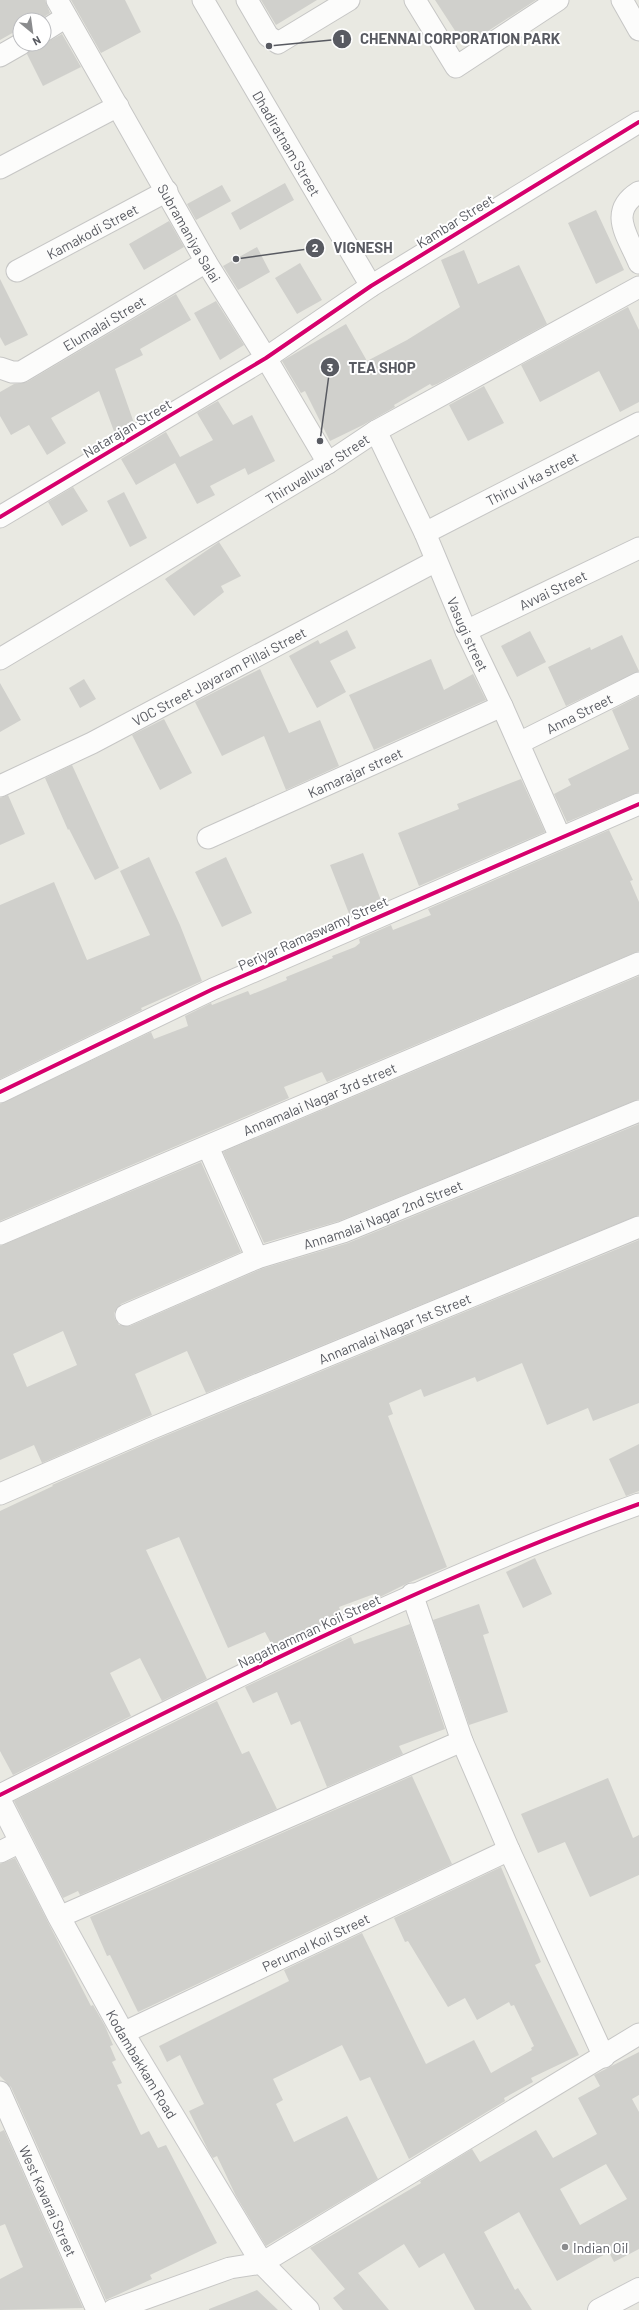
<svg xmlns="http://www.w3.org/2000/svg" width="639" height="2310" viewBox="0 0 639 2310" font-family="Barlow,sans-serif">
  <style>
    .building { fill: #d0d0cc; fill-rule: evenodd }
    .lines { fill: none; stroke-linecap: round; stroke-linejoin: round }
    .street-casing { stroke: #c6c6c5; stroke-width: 23 }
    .secondary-casing { stroke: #c8c8c8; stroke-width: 24 }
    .street { stroke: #fcfcfb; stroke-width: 21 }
    .secondary { stroke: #fcfcfb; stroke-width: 22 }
    .cycleway-casing { stroke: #fff; stroke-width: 6 }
    .cycleway { stroke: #d6006c; stroke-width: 4 }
    .poi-dot { fill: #8b8c8e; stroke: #fff; stroke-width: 1.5 }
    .labels { text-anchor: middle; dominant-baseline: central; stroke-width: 4; stroke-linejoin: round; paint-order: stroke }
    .street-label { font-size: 14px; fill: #585a61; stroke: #fff }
    .poi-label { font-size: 14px; fill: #585a61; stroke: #fff; text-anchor: start }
    .leader { fill: none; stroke: #585a61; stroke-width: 1.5 }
    .callout-dot { fill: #585a61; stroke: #fff; stroke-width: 1.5 }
    .mark-label { font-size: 12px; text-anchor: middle; font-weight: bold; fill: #fff }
    .callout-label { font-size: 15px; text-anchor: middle; font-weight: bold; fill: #585a61; stroke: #fff; stroke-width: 4; stroke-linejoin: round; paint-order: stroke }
  </style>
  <rect width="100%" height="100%" fill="#e9e9e2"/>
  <path class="building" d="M0,0H45L50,13L39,20H20V32L16,31L0,40Z
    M71,0H125L141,32L101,53Z
    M261,0H317L276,25Z
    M435,0H536L465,46Z
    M62,34L81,67L43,86L27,54L33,44H44Z
    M285,183L294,200L240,230L231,213Z
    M222,185L231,201L196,220L187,204Z
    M596,210L624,270L596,284L568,223Z
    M169,221L184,247L144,270L129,244Z
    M257,247L270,272L238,290L223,266Z
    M464,250L478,284L519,265L547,324L437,384L432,386L430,384L394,405L395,407L363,425L330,441L305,391L301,393L282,361L346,324L367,361L407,340L460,307L441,260Z
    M300,263L322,300L297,314L275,278Z
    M0,279L28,335L5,346L0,337Z
    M176,294L191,320L140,349L143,355L115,369L134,423L115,434L99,391L51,418L66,443L47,455L29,425L11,435L0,416V392L14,384L27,382Z
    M216,301L244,345L220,360L194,313Z
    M628,307L639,330V402L620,412L599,371L540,402L521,365Z
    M484,386L504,423L468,441L449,405Z
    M218,401L233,425L252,415L275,461L248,475L245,468L210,486L215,495L197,504L175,463L136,485L121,459L166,432L180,457L213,440L197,413Z
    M73,487L88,511L62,526L48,502Z
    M124,492L147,538L130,547L107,501Z
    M219,542L241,576L221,586L224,592L194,616L165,579Z
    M347,630L356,648L330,661L346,692L317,708L289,656L318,640L320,644Z
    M530,631L546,662L517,677L501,646Z
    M622,635L639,671L566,706L548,667L590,647L591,650Z
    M431,659L444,690L473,674L486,700L374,750L349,695Z
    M260,669L289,733L320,720L339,766L286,790L264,736L222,756L195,702Z
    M84,679L96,699L80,708L69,688Z
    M0,683L21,720L0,732Z
    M639,696V792L567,822L554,794L571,785L568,779L629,749L612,710Z
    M164,719L192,773L160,790L132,735Z
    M72,765L119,868L95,880L69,829L68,830L45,778Z
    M521,779L545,832L419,886L398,833L459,809L457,804Z
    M8,795L25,834L0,845V798Z
    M609,830L633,880L630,881L639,902V951L327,1082L322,1072L284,1087L289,1098L0,1221V1104L151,1032L154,1039L188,1026L185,1016L211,1003L212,1005L248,991L250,995L287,980L286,977L333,958L332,956L355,947L360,943L359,939L391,925L393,930L431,915L428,909Z
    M363,853L382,903L350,916L330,865Z
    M149,857L180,925L202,981L141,1008L142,1010L0,1079V905L54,882L87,960L150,935L120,871Z
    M226,857L252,913L222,927L195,872Z
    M639,976V1099L339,1221L264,1243L223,1152Z
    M639,1124V1215L206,1393L187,1351L135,1374L152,1415L42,1463L34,1445L0,1460V1246L201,1162L241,1252L121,1304L114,1313L115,1319L119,1325L130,1326L261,1269L348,1243ZM63,1331L77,1365L27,1387L13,1354Z
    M639,1240V1403L593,1421L588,1408L547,1425L522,1363L477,1382L475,1377L424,1397L421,1389L389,1403L393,1414L388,1416L447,1567L408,1583L376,1599L374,1594L339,1607L342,1615L273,1647L265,1632L228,1648L179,1537L146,1550L207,1679L162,1701L140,1658L110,1673L131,1716L13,1775L0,1751V1511L53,1486L52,1485L155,1440Z
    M639,1444V1491L626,1496L609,1459Z
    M535,1558L552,1594L523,1608L506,1572Z
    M479,1604L489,1633L483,1635L508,1712L469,1725L433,1620Z
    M410,1624L445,1729L399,1746L403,1754L327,1787L300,1721L291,1725L277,1692L253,1703L245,1687L351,1637L354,1644Z
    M217,1701L242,1754L249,1751L277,1809L80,1895L78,1891L63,1898L14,1801Z
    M412,1776L452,1864L138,2012L110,1955L107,1956L90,1917Z
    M608,1778L633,1838L639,1835V1875L590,1897L565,1842L538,1853L521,1814Z
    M15,1858L91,2006L93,2005L105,2026L113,2045L110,2046L116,2060L112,2062L122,2083L117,2085L141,2135L149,2131L158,2148L166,2145L217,2243L150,2275L152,2279L106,2300L11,2087L0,2076V1864Z
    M501,1867L541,1962L535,1965L579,2055L531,2078L533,2082L504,2098L505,2101L409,2159L370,2077L360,2081L342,2045L273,2079L283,2100L276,2104L294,2142L347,2116L378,2179L266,2246L236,2196L217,2156L213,2158L209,2152L189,2111L204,2104L180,2055L167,2062L159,2046L289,1981L284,1970L362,1933L426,2064L474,2040L491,2073L532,2050L531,2048L534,2046L514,2005L511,2006L509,2002L477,2020L465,1998L448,2007L408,1941L405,1942L394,1918Z
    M639,2052V2095L632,2099L639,2112V2249L614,2262L609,2252L557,2281L519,2212L484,2232L515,2290L518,2288L532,2310H475L444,2253L419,2268L404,2244L358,2273L389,2310H343L333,2298L345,2289L310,2248L421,2183L420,2181L472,2149L480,2162L536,2130L553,2158L597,2134L578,2098L600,2086L594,2075ZM606,2164L627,2199L580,2225L560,2189Z
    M4,2130L83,2308L0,2310V2279L23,2267L5,2224L0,2226V2132Z
    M257,2290L278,2310H209V2309Z"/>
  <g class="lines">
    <g class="street-casing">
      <g id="street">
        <path id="s1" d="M57,0L206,262L266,358L328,463"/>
        <path id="s2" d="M203,0L371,286"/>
        <path d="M247,0L268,36L278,43L349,0"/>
        <path d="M415,0L456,67L558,0"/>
        <path d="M622,0L639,30"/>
        <path d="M44,31L66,17"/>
        <path d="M0,56L21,44"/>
        <path d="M0,168L118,106"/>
        <path d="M639,192C607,212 628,236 639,263"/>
        <path id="s3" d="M17,271L167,191"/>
        <path id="s4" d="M0,368L12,372H21L206,262"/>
        <path id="s5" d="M376,431L425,533L466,631L502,706L560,837"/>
        <path d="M0,517L266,358L371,286L639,122"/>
        <path id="s6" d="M425,533L639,423"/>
        <path id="s7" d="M466,631L639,548"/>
        <path id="s8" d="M0,659L328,463L376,431L639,287"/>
        <path id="s9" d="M519,743L639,683"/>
        <path id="s10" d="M0,786L92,743L436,561"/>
        <path id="s11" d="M208,838L502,706"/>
        <path d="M0,1092L213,989L639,804"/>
        <path d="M208,1147L257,1258"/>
        <path id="s12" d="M0,1234L639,963"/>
        <path id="s13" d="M126,1315L257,1258L343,1232L639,1111"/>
        <path id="s14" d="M0,1494L150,1429L639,1227"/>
        <path d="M412,1594L462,1741L509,1850L604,2057"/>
        <path d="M0,1795C210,1690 419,1583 639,1504"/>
        <path d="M0,1852L20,1842"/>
        <path d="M59,1917L462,1741"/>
        <path id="s15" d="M123,2033L509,1850"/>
        <path id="s16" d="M0,2092L97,2310"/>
        <path d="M113,2310L230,2268L262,2263L639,2034"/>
      </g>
    </g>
    <g class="secondary-casing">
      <g id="secondary">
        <path id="s17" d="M0,1801L59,1917L123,2033L262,2263L308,2310"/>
        <path d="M599,2310L639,2289"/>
      </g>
    </g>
    <use href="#street" class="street"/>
    <use href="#secondary" class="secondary"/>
    <g class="cycleway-casing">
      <path id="cycleway" d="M0,517L266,358L371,286L639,122
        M0,1092L213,989L639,804
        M0,1795C210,1690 419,1583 639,1504"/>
    </g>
    <use href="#cycleway" class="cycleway"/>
  </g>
  <circle class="poi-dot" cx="565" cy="2247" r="4"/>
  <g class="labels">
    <g class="street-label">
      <text stroke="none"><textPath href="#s2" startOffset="166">Dhadiratnam Street</textPath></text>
      <text transform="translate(455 221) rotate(-32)">Kambar Street</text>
      <text stroke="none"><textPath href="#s3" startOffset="85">Kamakodi Street</textPath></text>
      <text stroke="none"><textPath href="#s1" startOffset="268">Subramaniya Salai</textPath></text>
      <text stroke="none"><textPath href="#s4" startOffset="118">Elumalai Street</textPath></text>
      <text transform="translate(127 428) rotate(-31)">Natarajan Street</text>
      <text stroke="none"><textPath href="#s8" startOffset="370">Thiruvalluvar Street</textPath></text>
      <text stroke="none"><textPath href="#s6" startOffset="120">Thiru vi ka street</textPath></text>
      <text stroke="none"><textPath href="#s7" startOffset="96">Avvai Street</textPath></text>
      <text stroke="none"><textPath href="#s5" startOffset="223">Vasugi street</textPath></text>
      <text stroke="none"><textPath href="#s10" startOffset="245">VOC Street Jayaram Pillai Street</textPath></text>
      <text stroke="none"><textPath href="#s9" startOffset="67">Anna Street</textPath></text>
      <text stroke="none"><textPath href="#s11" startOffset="161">Kamarajar street</textPath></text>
      <text transform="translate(313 933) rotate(-24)">Periyar Ramaswamy Street</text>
      <text stroke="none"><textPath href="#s12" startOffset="347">Annamalai Nagar 3rd street</textPath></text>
      <text stroke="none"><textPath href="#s13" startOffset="276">Annamalai Nagar 2nd Street</textPath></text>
      <text stroke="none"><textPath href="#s14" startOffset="428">Annamalai Nagar 1st Street</textPath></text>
      <text transform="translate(309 1631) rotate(-25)">Nagathamman Koil Street</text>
      <text stroke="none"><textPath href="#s15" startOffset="213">Perumal Koil Street</textPath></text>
      <text stroke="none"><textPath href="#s17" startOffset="299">Kodambakkam Road</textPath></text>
      <text stroke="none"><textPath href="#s16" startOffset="119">West Kavarai Street</textPath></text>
    </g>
    <g class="poi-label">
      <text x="573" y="2247">Indian Oil</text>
    </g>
  </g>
  <path class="leader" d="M269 46L342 39M236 259L315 248M320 441L330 367"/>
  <g class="callout-dot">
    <circle cx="269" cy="46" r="4"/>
    <circle cx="236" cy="259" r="4"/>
    <circle cx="320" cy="441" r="4"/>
    <circle cx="342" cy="39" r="10"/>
    <circle cx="315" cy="248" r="10"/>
    <circle cx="330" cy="367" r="10"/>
  </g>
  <g class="mark-label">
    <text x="342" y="43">1</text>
    <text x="315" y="252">2</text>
    <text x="330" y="372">3</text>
  </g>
  <g class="callout-label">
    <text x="460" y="44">CHENNAI CORPORATION PARK</text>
    <text x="363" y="253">VIGNESH</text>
    <text x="382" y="373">TEA SHOP</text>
  </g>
  <g transform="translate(32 32) rotate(151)"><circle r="19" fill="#ffffff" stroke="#bcbdc0"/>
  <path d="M0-3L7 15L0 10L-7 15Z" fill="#8b8c8e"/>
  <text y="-6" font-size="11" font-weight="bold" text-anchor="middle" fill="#585a61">N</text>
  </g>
</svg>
